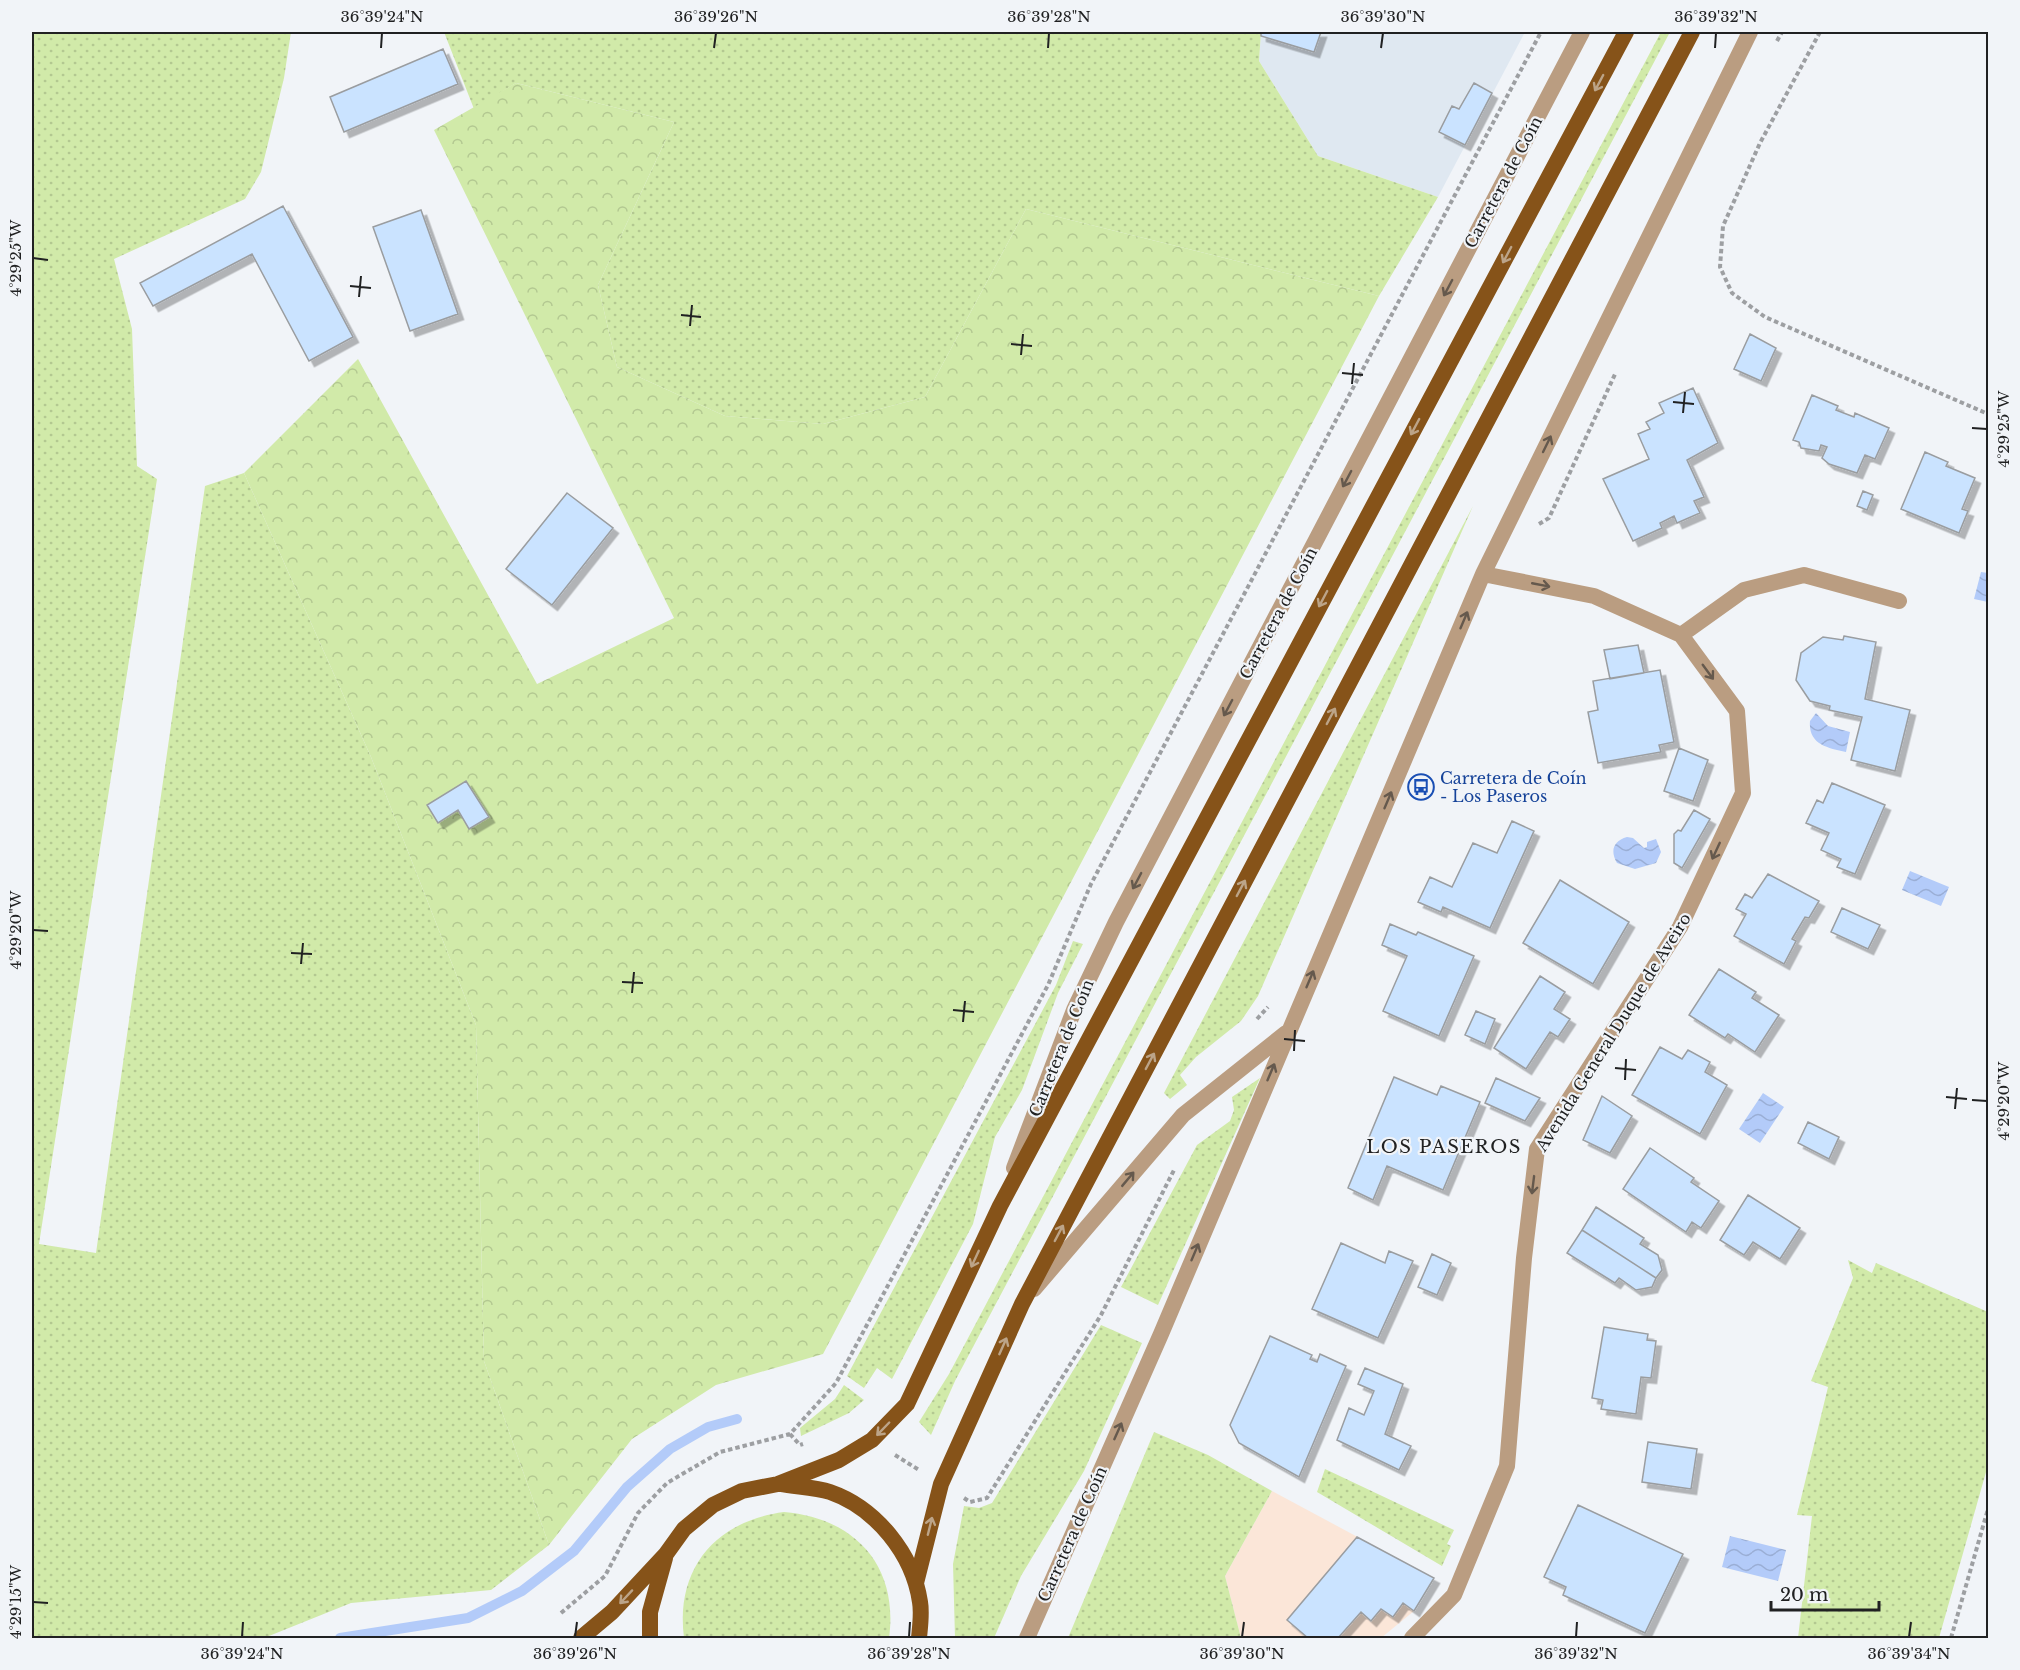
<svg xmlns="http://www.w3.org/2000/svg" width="2020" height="1670" viewBox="0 0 2020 1670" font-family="'Libre Baskerville',serif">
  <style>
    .commercial { fill: #fbe6d8 }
    .built { fill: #dfe8f1 }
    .grass { fill: url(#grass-dots) }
    .forest { fill: url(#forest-crowns) }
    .water { fill: url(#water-waves) }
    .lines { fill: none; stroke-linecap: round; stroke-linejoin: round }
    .stream { stroke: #b3cbf9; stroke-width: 10 }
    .building { fill: #cae3ff; stroke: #9a9da0; stroke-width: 1.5; filter: url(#shadow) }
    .path { stroke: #9d9fa2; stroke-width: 4; stroke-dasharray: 4.5 3; stroke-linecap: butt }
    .minor { stroke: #ba9d81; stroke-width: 16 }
    .primary { stroke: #865319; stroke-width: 16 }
    .oneway { stroke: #bca488 }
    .oneway2 { stroke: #65594d }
    .ticks { fill: none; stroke: #202122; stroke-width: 2 }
    .labels { text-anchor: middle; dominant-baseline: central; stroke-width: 4.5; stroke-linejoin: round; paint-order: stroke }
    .street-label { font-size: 16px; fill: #202122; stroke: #f1f4f8 }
    .transit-label { font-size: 16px; fill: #164399; stroke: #f1f4f8; text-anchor: start }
    .neighbourhood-label { font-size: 18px; letter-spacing: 1.5px; fill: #202122; stroke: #f1f4f8 }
    .neatline { fill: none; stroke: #202122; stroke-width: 2 }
    .ticks-label { font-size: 15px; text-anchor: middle; fill: #202122 }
  </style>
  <defs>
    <pattern id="grass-dots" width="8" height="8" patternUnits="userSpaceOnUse" patternTransform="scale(1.5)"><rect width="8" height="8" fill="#d1eaa9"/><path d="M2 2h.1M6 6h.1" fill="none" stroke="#b3c891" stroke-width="1.8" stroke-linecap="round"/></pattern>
    <pattern id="forest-crowns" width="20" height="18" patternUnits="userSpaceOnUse" patternTransform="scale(1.5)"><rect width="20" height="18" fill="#d1eaa9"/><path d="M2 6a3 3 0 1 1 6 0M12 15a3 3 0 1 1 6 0" fill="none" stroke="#b3c891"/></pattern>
    <pattern id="water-waves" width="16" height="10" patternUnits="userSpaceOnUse" patternTransform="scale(1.5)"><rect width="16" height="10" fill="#b3cbf9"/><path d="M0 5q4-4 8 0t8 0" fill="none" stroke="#9aaed5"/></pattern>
    <filter id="shadow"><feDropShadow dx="5.5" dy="5.5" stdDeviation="0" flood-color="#0004"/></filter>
  </defs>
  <rect width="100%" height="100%" fill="#f1f4f8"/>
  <path class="commercial" d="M1272,1491L1434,1578L1414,1611L1381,1638H1241L1225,1576Z"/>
  <path class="built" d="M1261,32H1525L1438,197L1318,156L1259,61Z"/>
  <path class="grass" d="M32,32H291L284,78L261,172L245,199L114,259L132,329L137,466L157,479L39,1244L96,1253L205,486L244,473L371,757L476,1025L484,1361L549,1545L491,1590L351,1603L264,1638H32Z
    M444,32H1261L1259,61L1318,156L1438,197L1379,296L1026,209L925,397L823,424L725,416L617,367L598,285L674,122L516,83L474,109Z
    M1661,32H1670L955,1381L931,1435L919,1422L949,1374Z
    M1473,506L1258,996L1241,1021L1196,1057L1180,1075L1187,1085L1170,1099L1164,1093Z
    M1073,941L1083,944L1058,993L1022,1090L995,1137L973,1224L892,1379L877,1368L864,1388L847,1376L1056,985Z
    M1260,1078L1158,1305L1121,1287L1197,1145L1230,1121L1234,1110L1232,1097Z
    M1848,1260L1872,1273L1876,1263L1988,1312V1465L1939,1638H1798L1812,1516L1797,1515L1828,1387L1811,1381L1853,1278Z
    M1101,1325L1142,1343L1084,1471L1021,1576L994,1638H955L953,1564L964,1506L979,1508L992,1503Z
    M844,1385L864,1400L849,1413L801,1436L800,1428L835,1399Z
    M1154,1432L1208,1455L1272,1491L1225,1576L1241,1638H1068Z
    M1325,1469L1454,1530L1447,1544L1451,1546L1442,1566L1317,1492Z
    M784,1512C855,1518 899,1566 889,1638H684C675,1568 716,1521 784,1512Z"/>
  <path class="forest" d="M516,83L674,122L598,285L617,367L725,416L823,424L925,397L1026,209L1379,296L823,1354L716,1385L632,1439L549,1545L484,1361L476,1025L371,757L244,473L358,359L537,684L674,618L434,130Z"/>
  <path class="water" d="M1981,572L1988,573V602L1974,599Z
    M1816,713L1828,726L1850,732L1846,752C1827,748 1808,744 1810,721Z
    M1627,837L1633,838L1644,848L1647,847V842L1656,839L1661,852L1656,863L1635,869L1617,863C1610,851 1613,841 1627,837Z
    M1910,871L1949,887L1941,906L1902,890Z
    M1763,1093L1784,1107L1760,1143L1739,1129Z
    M1730,1536L1786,1550L1778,1581L1722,1567Z"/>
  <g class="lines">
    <path class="stream" d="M340,1638L468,1618L522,1591L574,1551L627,1487L670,1449L708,1427L737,1419"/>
  </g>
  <path class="building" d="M1261,32H1321L1314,52L1261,36Z
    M443,49L458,84L344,132L330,97Z
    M1474,83L1492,93L1465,145L1439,132L1452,106L1459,109Z
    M283,206L353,337L309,361L252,254L153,306L140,283Z
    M421,210L458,314L410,331L373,227Z
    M1750,334L1776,348L1761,381L1734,369Z
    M1693,388L1718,443L1687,460L1704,497L1694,501L1700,513L1677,523L1674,516L1660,523L1662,528L1633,541L1603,479L1649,459L1638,434L1650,429L1646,422L1664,413L1659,403Z
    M1812,395L1838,406L1836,410L1854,417L1855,413L1889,428L1875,459L1865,455L1857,473L1829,464L1822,458L1827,447L1821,445L1819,451L1801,448L1799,442L1793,440Z
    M1925,452L1948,462L1946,466L1975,478L1962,509L1968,511L1959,533L1901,509Z
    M1863,491L1873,495L1867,510L1857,506Z
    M567,493L613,528L552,605L506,569Z
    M1844,636L1876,642L1865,699L1910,710L1895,771L1851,760L1862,717L1829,710L1830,706L1810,701L1796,680L1801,653L1823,637L1843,640Z
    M1638,645L1644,673L1610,679L1604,650Z
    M1660,670L1674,742L1659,745L1661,752L1598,763L1588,712L1598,710L1593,681Z
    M1679,748L1708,760L1693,801L1664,791Z
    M466,781L489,817L469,829L458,810L438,823L427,805Z
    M1832,783L1885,805L1855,874L1837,867L1841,859L1821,850L1829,833L1806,823L1817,800L1823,803Z
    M1694,810L1710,819L1682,868L1674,863V834L1678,830L1681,831Z
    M1512,821L1534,831L1490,928L1443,907L1441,912L1418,902L1430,877L1452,887L1473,843L1497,853Z
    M1768,874L1819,901L1809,918L1805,917L1792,939L1796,941L1784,964L1734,936L1746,914L1736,909L1745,894L1752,898Z
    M1560,880L1629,922L1593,984L1523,943Z
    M1842,908L1880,925L1868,949L1831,932Z
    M1390,924L1416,935L1418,932L1474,956L1439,1036L1383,1011L1407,956L1382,945Z
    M1719,969L1756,992L1752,998L1779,1015L1755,1052L1728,1034L1725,1038L1689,1015Z
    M1540,976L1565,992L1554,1009L1570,1019L1558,1037L1550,1032L1526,1069L1494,1048Z
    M1476,1011L1495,1019L1485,1044L1465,1035Z
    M1660,1047L1682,1059L1688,1050L1710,1062L1705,1072L1727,1085L1700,1134L1632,1095Z
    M1394,1077L1437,1095L1441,1086L1480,1102L1443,1190L1387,1166L1373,1200L1348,1188Z
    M1496,1078L1540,1098L1525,1121L1485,1103Z
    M1602,1096L1632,1116L1610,1153L1583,1140Z
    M1808,1122L1839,1137L1829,1159L1798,1143Z
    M1650,1148L1694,1178L1691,1182L1719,1201L1701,1228L1692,1222L1686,1232L1623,1189Z
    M1748,1195L1800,1228L1780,1259L1753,1242L1744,1255L1720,1240Z
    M1596,1207L1644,1238L1640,1244L1658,1255L1662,1270L1656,1278L1582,1230Z
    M1582,1230L1656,1278L1652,1287L1636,1290L1619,1278L1615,1283L1567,1253Z
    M1341,1243L1385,1263L1389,1251L1413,1261L1378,1338L1312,1309Z
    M1432,1254L1451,1263L1437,1295L1418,1287Z
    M1604,1327L1648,1334L1647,1340L1656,1341L1651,1378L1641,1377L1636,1414L1601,1409L1603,1400L1592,1398Z
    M1270,1336L1312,1355L1310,1359L1317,1362L1320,1354L1346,1366L1299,1477L1239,1443L1230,1425Z
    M1365,1368L1403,1384L1385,1434L1411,1446L1399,1470L1337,1440L1349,1408L1364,1415L1374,1391L1358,1384Z
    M1648,1442L1697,1449L1691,1489L1642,1482Z
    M1578,1505L1683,1554L1645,1633L1563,1595L1566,1587L1544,1577Z
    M1357,1537L1434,1578L1414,1611L1403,1603L1393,1617L1381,1609L1371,1621L1361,1612L1338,1638H1308L1287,1620Z"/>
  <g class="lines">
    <path class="path" d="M1820,32L1760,143L1723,226L1720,267L1732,293L1765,317L1988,414
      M1777,41L1782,32
      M1539,524L1549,518L1616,372
      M1257,1019L1268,1007
      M790,1434L800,1445L803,1444
      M895,1455L919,1470
      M964,1498L970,1502L987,1498L1101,1315L1174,1170
      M561,1613L605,1576L638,1513L667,1483L720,1452L790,1434L836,1383L1048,985L1091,884L1541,32
      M1951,1638L1988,1509"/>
    <path class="minor" d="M1681,635L1744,590L1804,575L1899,601
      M1014,1168L1074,1010L1116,922L1582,32
      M1034,1289L1183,1115L1286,1033
      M1027,1638L1161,1334L1483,574L1750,32
      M1412,1638L1454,1595L1507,1466L1524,1258L1537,1149L1680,927L1743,793L1737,711L1681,635L1594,596L1483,574"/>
    <path class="primary" d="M780,1484C796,1487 815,1487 830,1492C876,1508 913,1554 920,1602C922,1613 920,1627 919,1638
      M916,1583L941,1484L1022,1304L1692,32
      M581,1638L612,1612L666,1554L684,1529L713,1505L742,1491L778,1484L839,1460L872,1440L907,1404L1000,1206L1626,32
      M650,1638V1612L665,1558"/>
  </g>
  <defs><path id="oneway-shaft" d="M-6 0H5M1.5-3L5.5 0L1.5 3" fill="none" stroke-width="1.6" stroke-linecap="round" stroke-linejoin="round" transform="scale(1.5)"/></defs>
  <g class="oneway">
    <use href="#oneway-shaft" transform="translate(1599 83) rotate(118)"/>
    <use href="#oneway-shaft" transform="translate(1507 255) rotate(118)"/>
    <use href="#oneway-shaft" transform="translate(1415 427) rotate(118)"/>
    <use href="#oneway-shaft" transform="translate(1323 599) rotate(118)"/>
    <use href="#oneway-shaft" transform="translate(1331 716) rotate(-62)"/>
    <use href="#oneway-shaft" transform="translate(1241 888) rotate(-62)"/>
    <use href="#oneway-shaft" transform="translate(1150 1061) rotate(-62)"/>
    <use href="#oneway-shaft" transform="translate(1059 1233) rotate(-62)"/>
    <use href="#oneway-shaft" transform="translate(975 1259) rotate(115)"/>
    <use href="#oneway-shaft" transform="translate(1003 1346) rotate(-66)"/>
    <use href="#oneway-shaft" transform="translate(883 1429) rotate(134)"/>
    <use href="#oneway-shaft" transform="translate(930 1526) rotate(-76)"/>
    <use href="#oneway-shaft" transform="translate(626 1597) rotate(133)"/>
  </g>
  <g class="oneway2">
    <use href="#oneway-shaft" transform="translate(1448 288) rotate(118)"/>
    <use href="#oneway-shaft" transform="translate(1547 444) rotate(-64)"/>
    <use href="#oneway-shaft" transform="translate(1347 479) rotate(118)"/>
    <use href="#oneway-shaft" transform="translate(1541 585) rotate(11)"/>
    <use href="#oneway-shaft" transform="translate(1464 620) rotate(-67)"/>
    <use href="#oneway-shaft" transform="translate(1708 672) rotate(54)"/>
    <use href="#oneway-shaft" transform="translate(1228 708) rotate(118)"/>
    <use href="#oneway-shaft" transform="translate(1388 800) rotate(-67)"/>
    <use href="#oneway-shaft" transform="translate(1716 851) rotate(115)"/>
    <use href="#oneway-shaft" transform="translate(1137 881) rotate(118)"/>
    <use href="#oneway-shaft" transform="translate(1310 979) rotate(-67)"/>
    <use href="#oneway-shaft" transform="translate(1271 1072) rotate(-67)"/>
    <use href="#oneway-shaft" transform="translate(1128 1179) rotate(-50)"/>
    <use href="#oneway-shaft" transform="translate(1533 1185) rotate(97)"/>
    <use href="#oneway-shaft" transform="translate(1195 1252) rotate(-67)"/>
    <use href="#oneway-shaft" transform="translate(1118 1431) rotate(-66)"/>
  </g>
  <path class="ticks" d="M381,48L382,33M714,48L716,33M1048,48L1049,33M1381,48L1383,33M1715,48L1716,33M33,258L48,260M350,286L371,288M359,297L361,276M681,315L701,317M690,326L692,305M1011,344L1032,346M1021,355L1023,334M1342,373L1363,375M1352,384L1354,363M1673,402L1694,404M1683,413L1685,392M1972,428L1987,429M33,930L48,931M291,953L312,954M301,964L303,943M622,982L643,983M632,993L634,972M953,1010L974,1012M963,1022L965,1001M1284,1039L1305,1041M1294,1051L1295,1030M1615,1068L1636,1070M1625,1080L1626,1059M1946,1097L1967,1099M1972,1100L1987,1101M1955,1109L1957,1088M33,1602L48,1603M242,1637L243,1622M575,1637L577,1622M909,1637L910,1622M1242,1637L1244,1622M1576,1637L1577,1622M1909,1637L1911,1622"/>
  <defs>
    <g id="bus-ring" transform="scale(1.35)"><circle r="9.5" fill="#f1f4f8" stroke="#1a4fb4" stroke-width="1.5"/><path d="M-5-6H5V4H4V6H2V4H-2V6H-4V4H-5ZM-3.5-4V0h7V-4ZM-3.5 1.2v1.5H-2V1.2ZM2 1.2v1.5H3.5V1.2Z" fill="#1a4fb4"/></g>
  </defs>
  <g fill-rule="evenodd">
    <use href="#bus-ring" x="1421" y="787"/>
  </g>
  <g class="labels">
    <g class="street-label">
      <text transform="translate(1503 182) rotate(-62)">Carretera de Coín</text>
      <text transform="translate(1278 613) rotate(-62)">Carretera de Coín</text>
      <text transform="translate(1613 1032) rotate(-58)">Avenida General Duque de Aveiro</text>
      <text transform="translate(1061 1048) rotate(-68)">Carretera de Coín</text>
      <text transform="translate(1072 1534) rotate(-66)">Carretera de Coín</text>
    </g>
    <g class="transit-label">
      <text x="1440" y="778">Carretera de Coín<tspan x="1440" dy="18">- Los Paseros</tspan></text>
    </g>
    <g class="neighbourhood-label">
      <text x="1444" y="1147">LOS PASEROS</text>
    </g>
  </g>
  <rect width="2020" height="1670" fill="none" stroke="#f1f4f8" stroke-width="66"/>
  <path d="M1771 1601v9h108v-9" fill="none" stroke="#202122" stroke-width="3"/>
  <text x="1780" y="1601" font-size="18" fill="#202122" stroke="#f1f4f8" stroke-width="4.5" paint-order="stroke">20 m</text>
  <rect x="33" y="33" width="1954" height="1604" class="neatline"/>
  <g class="ticks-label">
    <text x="382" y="22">36°39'24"N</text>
    <text x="716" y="22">36°39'26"N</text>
    <text x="1049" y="22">36°39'28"N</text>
    <text x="1383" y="22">36°39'30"N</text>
    <text x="1716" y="22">36°39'32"N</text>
    <text transform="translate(16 258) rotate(-90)" y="5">4°29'25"W</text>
    <text transform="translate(2004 429) rotate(-90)" y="5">4°29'25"W</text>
    <text transform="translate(16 930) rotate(-90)" y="5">4°29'20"W</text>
    <text transform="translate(2004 1101) rotate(-90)" y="5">4°29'20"W</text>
    <text transform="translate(16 1602) rotate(-90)" y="5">4°29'15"W</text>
    <text x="242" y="1659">36°39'24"N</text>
    <text x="575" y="1659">36°39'26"N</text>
    <text x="909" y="1659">36°39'28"N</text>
    <text x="1242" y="1659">36°39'30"N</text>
    <text x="1576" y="1659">36°39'32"N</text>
    <text x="1909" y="1659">36°39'34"N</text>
  </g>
</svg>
